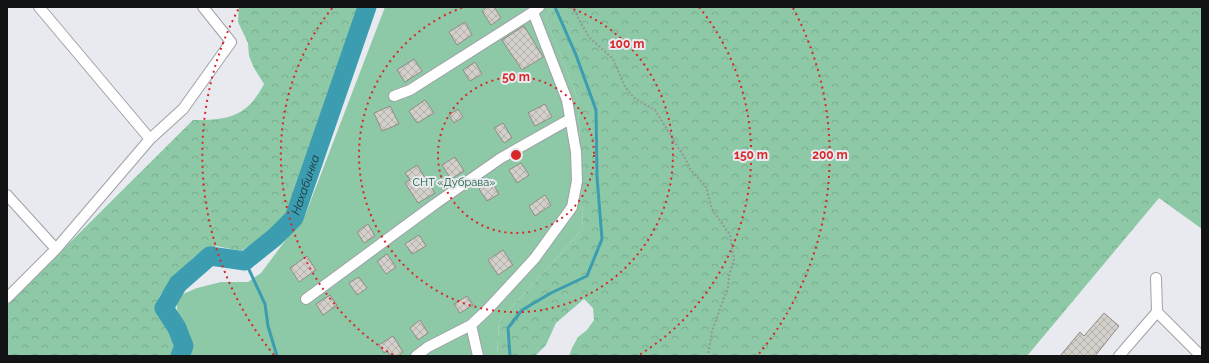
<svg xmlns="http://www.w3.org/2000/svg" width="1209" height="363" viewBox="0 0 1209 363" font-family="Raleway,sans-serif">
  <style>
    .forest { fill: url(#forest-crowns) }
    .green { fill: #8dc9a6 }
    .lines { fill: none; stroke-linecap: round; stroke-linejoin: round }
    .stream { stroke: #3b9daf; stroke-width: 3 }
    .river { stroke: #3b9daf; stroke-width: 19 }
    .building { fill: url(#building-cross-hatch); stroke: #8f8c86 }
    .minor-casing { stroke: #9fa1a7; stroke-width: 12 }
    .path { stroke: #94969a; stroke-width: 2; stroke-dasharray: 2 2; stroke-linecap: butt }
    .minor { stroke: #fff; stroke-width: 10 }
    .ring { fill: none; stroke: #d62828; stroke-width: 2; stroke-dasharray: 2 4 }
    .labels { text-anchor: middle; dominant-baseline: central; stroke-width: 4; stroke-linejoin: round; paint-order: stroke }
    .park-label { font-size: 11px; fill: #145b3a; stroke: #e8eaf0 }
    .water-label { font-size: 12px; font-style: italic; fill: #1c3236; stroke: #e8eaf0 }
    .centre { fill: #d62828; stroke: #e8eaf0; stroke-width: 2 }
    .ring-label { font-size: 12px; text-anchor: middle; font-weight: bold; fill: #d62828; stroke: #e8eaf0; stroke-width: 4; stroke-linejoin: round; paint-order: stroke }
  </style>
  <defs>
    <pattern id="forest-crowns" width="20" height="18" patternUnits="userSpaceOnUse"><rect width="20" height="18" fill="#8dc9a6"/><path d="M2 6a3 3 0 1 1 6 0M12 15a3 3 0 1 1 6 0" fill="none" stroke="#79ac8e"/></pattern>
    <pattern id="building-cross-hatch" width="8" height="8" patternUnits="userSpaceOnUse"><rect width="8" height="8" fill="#d3cfca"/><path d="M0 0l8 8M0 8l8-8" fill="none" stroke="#b4b1ad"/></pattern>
  </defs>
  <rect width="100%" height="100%" fill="#e8eaf0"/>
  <path class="forest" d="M239,7H365L361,13L328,103L297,197L282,224L273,232L262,237L241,251L216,246L204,251L193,258L160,295L155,307C160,317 176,336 176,347C176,349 174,353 173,356H7V305L193,120C228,120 247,117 264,84L254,68L249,56L248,43L238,22Z
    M553,7H1202V229L1159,198L1027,356H569L572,348L578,337L587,330L594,320L593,308L584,299L556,323L546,345L535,356H497L499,321L583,229L578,99L545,16Z"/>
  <path class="green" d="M385,7H553L545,16L578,99L583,229L499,321L497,356H186L190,335L178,318L176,297L197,288L221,282H248L261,273L306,213Z"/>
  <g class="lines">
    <path class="stream" d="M245,261L265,304L268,326L277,356
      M510,356L508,328L522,310L551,293L587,276L602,239L597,177L596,110L576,55L555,7"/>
    <path class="river" id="s1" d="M180,356L184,346L177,328L164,308L178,284L210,256L245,261L275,237L294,218L367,7"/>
  </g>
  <path class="building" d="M487,7H494L501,18L491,25L482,11Z
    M465,22L472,35L457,45L449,32Z
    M524,26L543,57L522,70L502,40Z
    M414,59L422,71L405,82L397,70Z
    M475,62L482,74L470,81L463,70Z
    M425,100L434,113L417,123L409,111Z
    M545,104L552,117L535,126L528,113Z
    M390,106L399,124L382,131L374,113Z
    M458,109L463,117L454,123L449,115Z
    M503,123L512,138L504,143L494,128Z
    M455,157L464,171L451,179L442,165Z
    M521,163L529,175L517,183L509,170Z
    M417,165L435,193L418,203L405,183L410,180L405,173Z
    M491,181L499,194L487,201L479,189Z
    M545,195L551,205L535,216L529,206Z
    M368,224L375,236L364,243L357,232Z
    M419,235L426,246L412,254L405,244Z
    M503,250L513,265L498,275L488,260Z
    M387,254L396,267L386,274L377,261Z
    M307,256L316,270L299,282L290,268Z
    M359,277L367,288L357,295L349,283Z
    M330,295L337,305L323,315L316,304Z
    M467,296L473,305L460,313L454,304Z
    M1104,313L1119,326L1095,356H1060L1080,332L1084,336Z
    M420,320L428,333L418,340L410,328Z
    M393,336L403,352L398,356H391L387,351L384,353L379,345Z"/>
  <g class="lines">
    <g class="minor-casing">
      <path id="minor" d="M39,7L150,139
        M394,96L410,90L533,12
        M7,195L56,249
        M1156,278L1157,312
        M7,298L56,249L150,139L183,109L231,42L203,7
        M306,299L435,204L501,158L570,119
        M471,325L478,356
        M416,356L428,347L471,325L488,309L535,258L572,207L577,181L576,152L567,100L533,12L539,7
        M1119,356L1157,312L1201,356"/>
    </g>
    <path class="path" d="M571,7L577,15L579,20L589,37L613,59L625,87L634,98L655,110L686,160L690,169L706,187L712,209L730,235L734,259L729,276L728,287L712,331L708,356"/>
    <use href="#minor" class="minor"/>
  </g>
  <g class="ring">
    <circle cx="516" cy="155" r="78"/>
    <path d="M568 7A157 157 0 1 1 464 7"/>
    <path d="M393 355A235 235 0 0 1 333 7M699 7A235 235 0 0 1 639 355"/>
    <path d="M274 355A314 314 0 0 1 239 8M793 8A314 314 0 0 1 758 355"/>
  </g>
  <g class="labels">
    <g class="park-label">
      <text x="454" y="182">СНТ «Дубрава»</text>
    </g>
    <g class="water-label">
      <text stroke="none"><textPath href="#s1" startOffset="260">Нахабинка</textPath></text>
    </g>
  </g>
  <circle cx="516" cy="155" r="6" class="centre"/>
  <g class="ring-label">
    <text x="627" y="48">100 m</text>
    <text x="516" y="81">50 m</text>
    <text x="751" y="159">150 m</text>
    <text x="830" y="159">200 m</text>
  </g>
  <rect width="1209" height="363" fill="none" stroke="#121315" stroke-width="16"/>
</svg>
